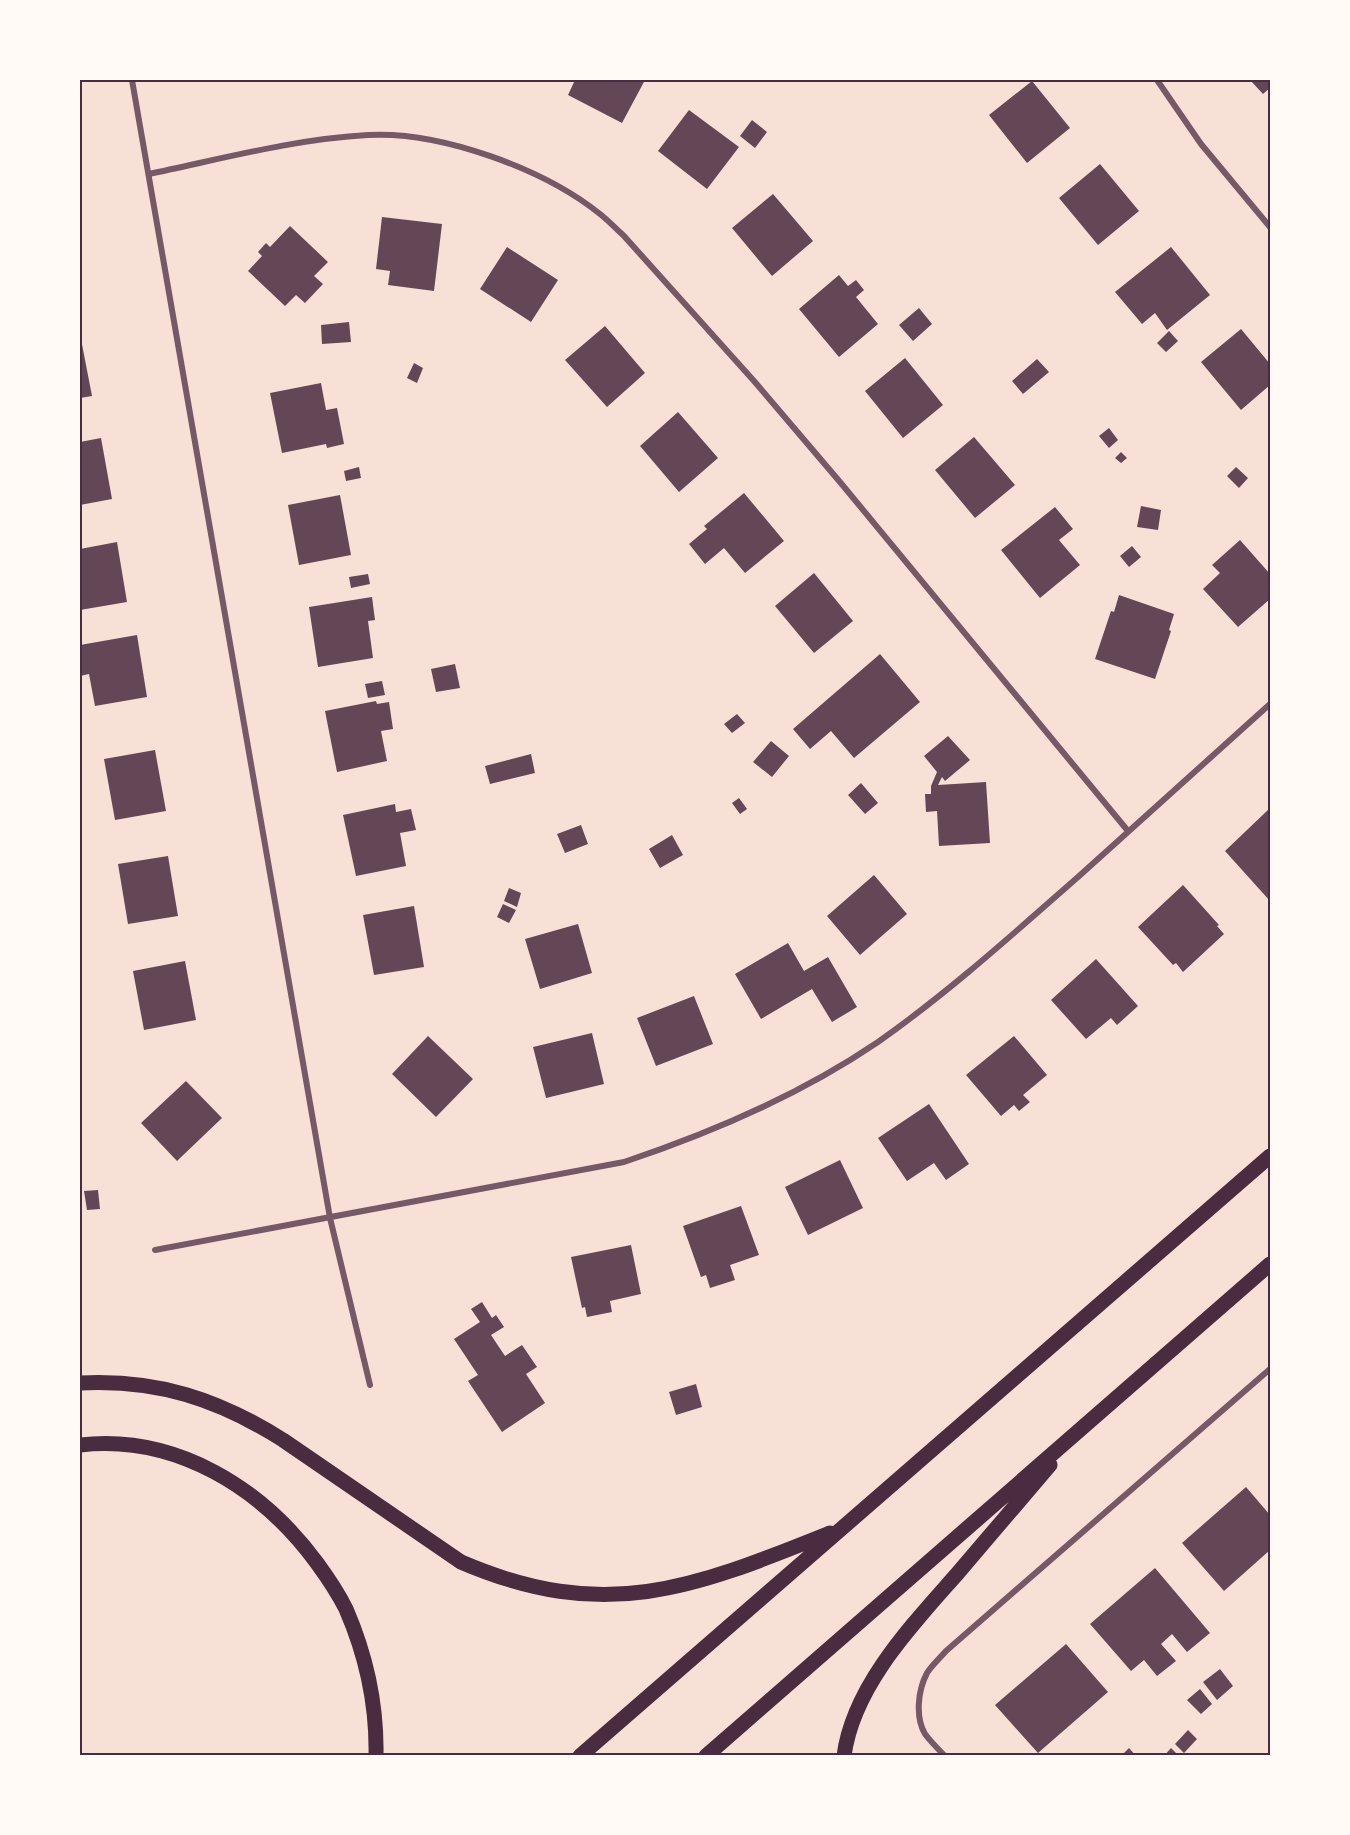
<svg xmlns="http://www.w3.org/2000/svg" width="1350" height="1835" viewBox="0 0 1350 1835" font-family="'Fira Sans Condensed',sans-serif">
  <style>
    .building { fill: #644757 }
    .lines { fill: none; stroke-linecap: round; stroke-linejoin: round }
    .minor { stroke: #755966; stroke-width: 6 }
    .primary { stroke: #4a2c40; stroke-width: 15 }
    .neatline { fill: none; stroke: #4a2c40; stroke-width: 2 }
  </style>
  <rect width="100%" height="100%" fill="#f7e1d7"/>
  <path class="building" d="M575,80H645L622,123L568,95Z
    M1250,80H1270V88L1263,94Z
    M1032,81L1070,128L1027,163L989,115Z
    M689,110L739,147L707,189L658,151Z
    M752,120L767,132L755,148L740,136Z
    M1100,164L1139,211L1098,245L1059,198Z
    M773,194L813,241L772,276L732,228Z
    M382,217L442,224L434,291L388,285L390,271L376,269Z
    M290,226L328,262L314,276L323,284L305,303L296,295L285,306L248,271L262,256L258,252L266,243L270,247Z
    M507,247L558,280L531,322L480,289Z
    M1171,247L1210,295L1167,330L1155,313L1142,324L1115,292Z
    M839,275L848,286L856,280L864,290L856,297L878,324L839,357L799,309Z
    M919,308L932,324L913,341L899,325Z
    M349,322L351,342L322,344L321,325Z
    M605,326L645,373L607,407L565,360Z
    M1241,329L1270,364V385L1241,410L1201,362Z
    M1169,331L1178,341L1166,352L1157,343Z
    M80,334L92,396L80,398Z
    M905,358L943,405L903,438L865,391Z
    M1037,359L1049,372L1023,394L1012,381Z
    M414,363L423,368L417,383L407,378Z
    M321,383L326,410L337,408L344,444L327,448L326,444L282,453L270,393Z
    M678,412L718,458L679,492L640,446Z
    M1109,428L1118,440L1109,448L1099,436Z
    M974,437L1015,485L975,518L935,470Z
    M101,438L112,499L80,505V442Z
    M1121,452L1127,458L1121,463L1115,458Z
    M359,467L361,478L346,481L344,471Z
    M1236,467L1248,478L1239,488L1227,476Z
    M744,493L784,541L745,573L724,548L705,564L689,544L707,529L704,526Z
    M340,495L351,555L299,565L288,505Z
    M1141,506L1161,510L1158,530L1137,527Z
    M1055,507L1073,529L1059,540L1080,565L1040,598L1001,550Z
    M1240,540L1270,574V599L1238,627L1203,589L1220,573L1212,565Z
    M117,542L127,602L80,610V549Z
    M1132,546L1141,557L1129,567L1120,556Z
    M814,573L853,621L814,653L775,606Z
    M368,574L370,584L351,588L349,577Z
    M1119,595L1174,614L1169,630L1171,631L1155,679L1095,659L1111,611L1114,612Z
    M372,597L375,620L368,621L373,658L318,667L309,607Z
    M137,635L147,697L95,706L89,674L80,676V645Z
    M880,654L920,702L854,758L831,731L810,749L793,729Z
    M455,664L460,688L436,692L431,669Z
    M382,681L385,695L368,698L365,684Z
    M376,701L377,704L389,702L393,729L381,731L387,761L337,772L325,711Z
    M737,714L745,723L732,733L724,724Z
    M948,736L970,760L945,781L942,777L938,785L986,782L990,843L939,846L937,811L926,812L925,794H931V786L937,772L924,756Z
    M771,741L789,756L772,777L753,762Z
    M155,750L166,811L115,820L104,759Z
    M531,754L535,773L490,784L485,766Z
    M861,783L878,803L865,814L848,795Z
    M739,798L747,809L740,814L732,803Z
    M395,804L396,812L411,809L416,830L400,833L406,866L356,876L343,815Z
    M1269,809L1270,811V901L1225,851Z
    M581,825L588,844L565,853L557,834Z
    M672,835L683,855L660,868L649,849Z
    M168,856L178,916L128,924L118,864Z
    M874,875L907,914L860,955L827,916Z
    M1183,885L1219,925L1217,926L1224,934L1183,972L1176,963L1173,965L1138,927Z
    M509,888L521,893L517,907L504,901Z
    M503,904L516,910L509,923L497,917Z
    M414,906L424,967L374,975L363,915Z
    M578,924L592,973L540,989L525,939Z
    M788,943L804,971L828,957L857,1007L832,1022L812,989L761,1019L735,974Z
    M1096,959L1138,1006L1117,1025L1111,1018L1086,1039L1051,1000Z
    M185,961L196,1020L144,1030L133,971Z
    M694,996L713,1044L656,1066L637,1018Z
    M592,1033L604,1084L546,1098L533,1047Z
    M428,1036L473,1079L436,1117L392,1074Z
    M1014,1036L1047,1075L1023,1095L1030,1102L1019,1111L1014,1105L1001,1116L966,1075Z
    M186,1081L222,1118L177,1161L141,1123Z
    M929,1104L969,1164L946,1180L934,1163L907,1181L878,1138Z
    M840,1160L863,1208L808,1235L785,1187Z
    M98,1190L100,1209L87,1210L84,1191Z
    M741,1206L759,1255L730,1265L735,1280L710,1288L706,1275L701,1277L683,1226Z
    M631,1245L641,1294L610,1301L612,1312L587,1317L585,1307L582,1308L571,1257Z
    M482,1302L492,1318L496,1315L504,1327L491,1335L505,1356L522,1345L537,1367L526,1374L545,1403L502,1432L468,1381L478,1375L454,1339L480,1322L471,1309Z
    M696,1384L702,1407L676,1415L669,1392Z
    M1246,1487L1270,1515V1550L1224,1591L1182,1543Z
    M1155,1568L1210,1633L1187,1652L1172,1634L1161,1644L1176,1661L1157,1676L1144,1660L1131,1671L1090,1624Z
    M1066,1644L1108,1692L1038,1753L995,1705Z
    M1220,1669L1233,1686L1217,1700L1203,1682Z
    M1200,1689L1212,1704L1201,1714L1187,1700Z
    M1188,1730L1197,1739L1184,1753L1175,1744Z
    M1129,1748L1136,1756H1121Z
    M1171,1748L1179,1756H1164Z"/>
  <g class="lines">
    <path class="minor" d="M132,80L330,1218L370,1385
      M1157,80L1201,144L1270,227
      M149,174C221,159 294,139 368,135C441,131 544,169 600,214C609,221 616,229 624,236L754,381L840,482L1128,831
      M155,1250L624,1162C714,1132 800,1095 878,1042C949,992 1013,934 1078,877C1142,819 1206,761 1270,704
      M945,1756C938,1749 931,1742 925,1734C915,1717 918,1690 927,1673C932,1665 940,1658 946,1651L1270,1369"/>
    <path class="primary" d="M80,1383C157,1379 218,1399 283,1440L461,1562C605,1624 693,1588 830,1533
      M80,1445C176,1434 262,1488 317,1563C328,1578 338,1593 346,1609C366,1655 377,1706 376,1756
      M580,1756L1270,1156
      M706,1756L1270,1264
      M844,1756C853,1686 913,1624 957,1574C988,1538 1019,1501 1050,1465"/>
  </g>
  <rect width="1350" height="1835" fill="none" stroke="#fffaf5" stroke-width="162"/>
  <rect x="81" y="81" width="1188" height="1673" class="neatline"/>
</svg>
